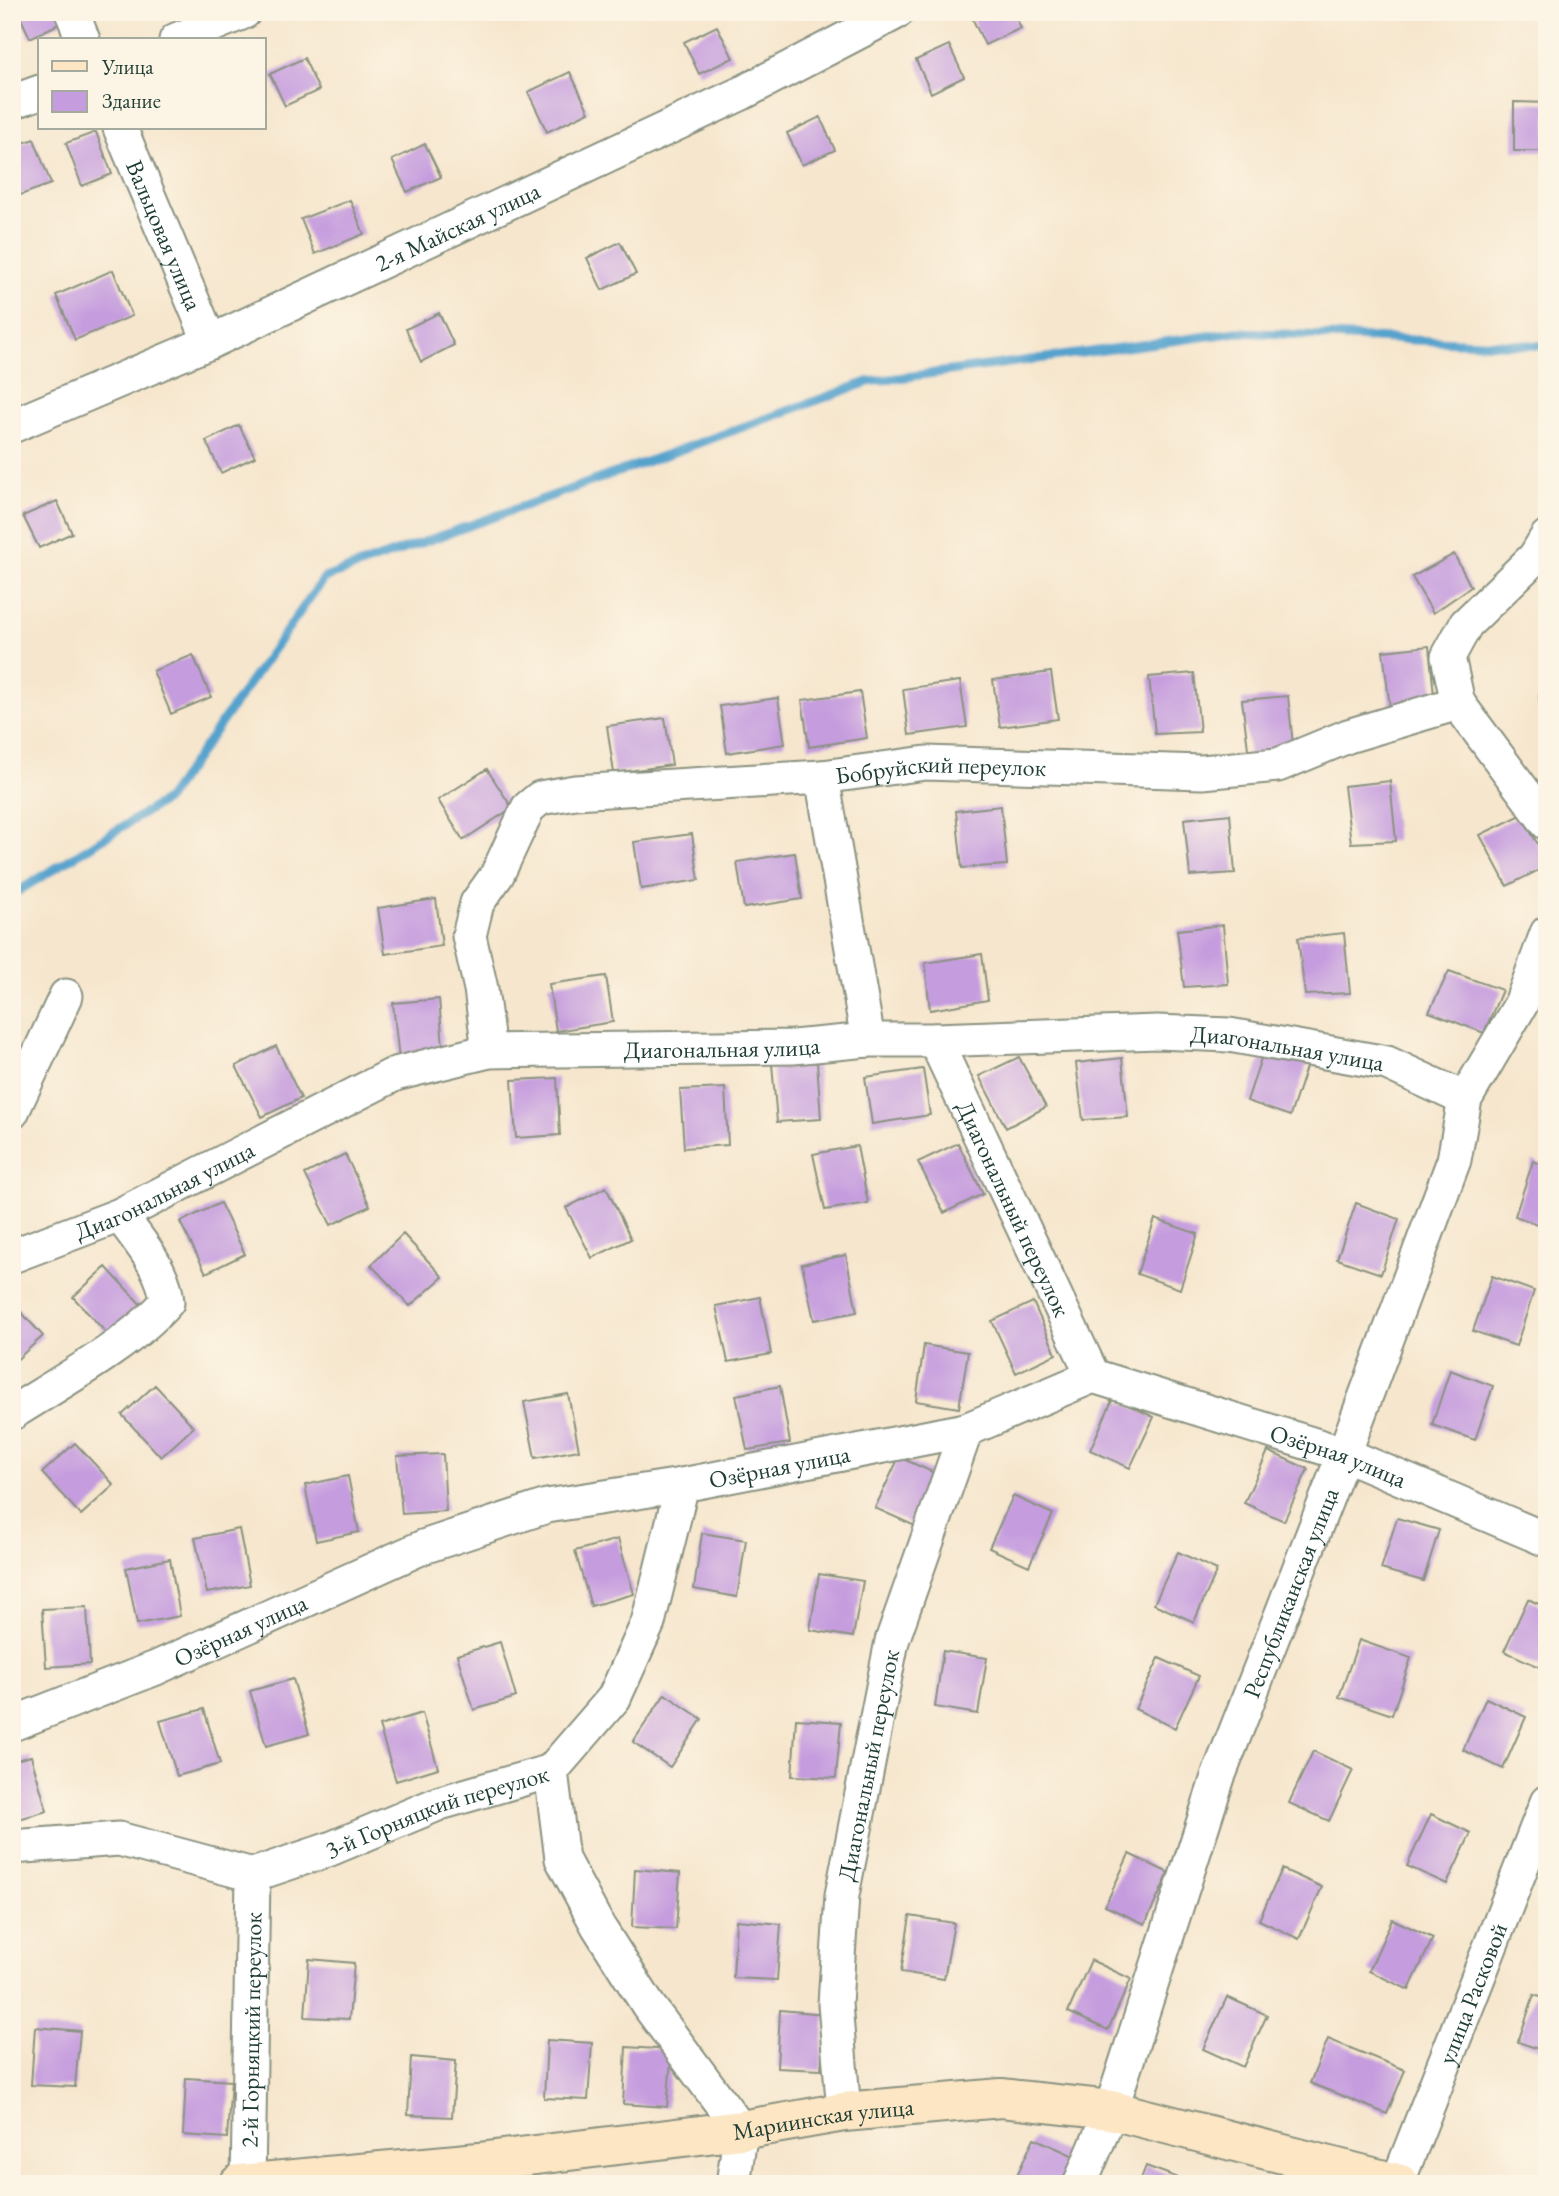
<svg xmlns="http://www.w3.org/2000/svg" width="1559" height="2196" viewBox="0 0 1559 2196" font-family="'EB Garamond',serif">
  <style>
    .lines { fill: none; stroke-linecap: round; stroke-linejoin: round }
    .stream { stroke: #54a2cd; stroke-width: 9 }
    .building { fill: #c59cde }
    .minor-casing { stroke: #8a9280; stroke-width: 37 }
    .secondary-casing { stroke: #8a9280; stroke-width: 42 }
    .minor { stroke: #fff; stroke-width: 33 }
    .secondary { stroke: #fce6c4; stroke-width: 38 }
    .labels { text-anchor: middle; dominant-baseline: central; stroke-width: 5; stroke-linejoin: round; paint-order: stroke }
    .street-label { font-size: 24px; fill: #1f3d34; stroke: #fcf5e5 }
  </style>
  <rect width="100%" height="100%" fill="#fcf5e5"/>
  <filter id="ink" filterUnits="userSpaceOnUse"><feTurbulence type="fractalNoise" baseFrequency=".0143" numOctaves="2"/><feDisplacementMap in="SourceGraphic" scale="14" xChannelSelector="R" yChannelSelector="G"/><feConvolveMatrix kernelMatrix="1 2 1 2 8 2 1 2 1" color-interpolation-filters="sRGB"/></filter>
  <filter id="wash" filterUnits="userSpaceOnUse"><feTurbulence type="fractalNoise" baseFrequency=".00686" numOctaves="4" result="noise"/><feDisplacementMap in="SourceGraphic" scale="28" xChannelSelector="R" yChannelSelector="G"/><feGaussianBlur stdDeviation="1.57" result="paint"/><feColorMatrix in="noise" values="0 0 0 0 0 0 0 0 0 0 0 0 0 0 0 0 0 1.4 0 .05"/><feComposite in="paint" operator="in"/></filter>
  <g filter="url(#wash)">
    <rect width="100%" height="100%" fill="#f6e6cd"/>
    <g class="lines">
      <path class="stream" d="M12,895L167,799L324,578L868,382L1238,332L1547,346"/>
    </g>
    <g id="blocks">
      <path class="building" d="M18,12H58L63,22L30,38Z
        M987,12H1013L1021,28L985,45L973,20Z
        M717,26L733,58L699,74L684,42Z
        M949,45L964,77L931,93L916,60Z
        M304,58L319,90L285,106L270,74Z
        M570,72L589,112L547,132L528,92Z
        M1514,102L1547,103V151H1514Z
        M820,117L835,150L802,165L787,133Z
        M96,132L112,174L82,186L66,143Z
        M34,139L51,184L15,197L12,189V147Z
        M425,144L441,177L407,192L392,160Z
        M350,200L364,234L315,254L301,219Z
        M620,242L636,274L602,290L587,258Z
        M113,270L132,316L75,340L56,295Z
        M439,313L454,345L421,362L406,329Z
        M239,425L255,457L221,473L206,441Z
        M57,501L72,533L39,548L23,516Z
        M1454,554L1471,587L1433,613L1412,577Z
        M1429,646L1435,705L1390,708L1383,651Z
        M193,655L211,697L171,714L153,671Z
        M1051,672L1058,719L1000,727L993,680Z
        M1194,673L1200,732L1155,734L1149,677Z
        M960,681L967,727L909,735L903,689Z
        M860,692L867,738L809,747L802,700Z
        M1547,695V752H1545L1539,696Z
        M1288,696L1294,755L1249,757L1242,700Z
        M778,698L785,744L727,753L720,706Z
        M665,718L672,765L614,773L607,726Z
        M487,769L512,808L463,840L438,800Z
        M1390,781L1396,841L1351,843L1344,786Z
        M1001,806L1007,865L962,868L956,811Z
        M1230,814L1235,873L1190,876L1184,819Z
        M1521,815L1547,860V866L1507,886L1480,835Z
        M692,834L699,880L641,889L634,842Z
        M795,853L802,899L744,908L737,862Z
        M436,899L442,946L385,954L378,908Z
        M1223,925L1228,984L1184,987L1177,930Z
        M1344,933L1350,993L1305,995L1298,938Z
        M982,954L988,1000L930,1010L925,963Z
        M1449,971L1502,990L1484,1033L1429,1012Z
        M606,976L613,1022L556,1031L549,984Z
        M439,999L444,1058L399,1060L393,1003Z
        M276,1046L301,1098L262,1117L236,1066Z
        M1265,1046L1308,1061L1290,1116L1247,1101Z
        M1019,1057L1046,1107L1006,1128L979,1076Z
        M1122,1058L1128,1117L1083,1120L1076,1063Z
        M817,1062L821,1119L777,1122L772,1064Z
        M923,1069L930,1115L872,1124L865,1077Z
        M557,1078L560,1135L516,1138L512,1080Z
        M725,1088L728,1145L684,1148L680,1090Z
        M958,1143L983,1194L944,1213L918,1162Z
        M857,1146L868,1203L825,1210L813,1154Z
        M345,1154L370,1206L331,1225L305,1174Z
        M1533,1161L1547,1166V1228L1515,1216Z
        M606,1187L631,1239L592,1258L566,1208Z
        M220,1203L245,1254L206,1273L180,1222Z
        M1356,1203L1399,1219L1381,1274L1337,1259Z
        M1155,1219L1198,1234L1180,1289L1137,1274Z
        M403,1234L443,1277L410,1306L371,1265Z
        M846,1255L857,1312L814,1320L802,1264Z
        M106,1267L145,1309L112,1339L73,1297Z
        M1492,1276L1534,1291L1516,1346L1473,1331Z
        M760,1297L771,1354L728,1362L716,1306Z
        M12,1302L43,1336L12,1364Z
        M1033,1302L1056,1354L1016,1373L992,1321Z
        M924,1345L968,1352L959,1408L916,1401Z
        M1450,1370L1493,1386L1475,1440L1432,1425Z
        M155,1385L194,1427L161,1457L122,1415Z
        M780,1386L790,1443L747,1450L736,1395Z
        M568,1394L579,1450L535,1458L524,1402Z
        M1113,1398L1154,1417L1130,1468L1090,1450Z
        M75,1443L114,1485L81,1515L42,1473Z
        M1268,1451L1308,1469L1284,1521L1244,1503Z
        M443,1454L446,1511L402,1514L397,1456Z
        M899,1457L939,1475L915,1526L875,1508Z
        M348,1476L359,1532L316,1541L305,1485Z
        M1013,1496L1053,1514L1029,1566L989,1548Z
        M1397,1518L1439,1530L1423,1581L1381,1569Z
        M239,1529L250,1585L207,1593L195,1538Z
        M702,1533L746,1540L737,1597L694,1589Z
        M618,1539L634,1594L591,1606L575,1551Z
        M1178,1552L1217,1570L1194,1622L1154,1604Z
        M170,1559L180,1616L137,1624L126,1568Z
        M819,1574L863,1581L853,1637L810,1630Z
        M1528,1599L1547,1608V1663L1544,1669L1504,1651Z
        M87,1607L90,1664L46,1667L42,1609Z
        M1359,1640L1411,1658L1392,1715L1339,1697Z
        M500,1642L516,1697L474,1710L457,1655Z
        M943,1651L987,1658L978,1714L935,1707Z
        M1159,1658L1199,1676L1175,1728L1135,1709Z
        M293,1679L309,1734L266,1746L250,1691Z
        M665,1694L702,1719L670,1767L633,1742Z
        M1486,1698L1526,1717L1503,1769L1463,1750Z
        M204,1709L220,1764L177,1776L160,1721Z
        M422,1713L438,1768L396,1781L379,1726Z
        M796,1719L841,1722L836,1778L792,1776Z
        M1313,1751L1353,1770L1329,1821L1289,1803Z
        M31,1756L47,1811L12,1821V1761Z
        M1431,1814L1471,1833L1447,1884L1407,1866Z
        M1129,1854L1169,1873L1145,1924L1105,1906Z
        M635,1869L680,1873L676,1929L632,1927Z
        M1282,1869L1322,1887L1299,1939L1259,1920Z
        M910,1916L954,1923L944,1979L901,1972Z
        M1392,1919L1433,1938L1409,1990L1369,1971Z
        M736,1920L781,1924L777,1980L733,1978Z
        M309,1959L354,1963L349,2019L305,2017Z
        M1091,1960L1131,1979L1108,2030L1068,2012Z
        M1534,1995L1547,1999V2052L1518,2042Z
        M1227,1997L1267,2015L1243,2067L1203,2049Z
        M780,2010L825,2014L821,2070L777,2068Z
        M35,2027L80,2031L75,2087L31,2085Z
        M1328,2039L1405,2070L1387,2114L1310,2083Z
        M547,2040L592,2043L588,2100L544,2098Z
        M626,2047L672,2050L667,2107L623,2104Z
        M411,2057L456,2061L452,2117L408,2115Z
        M186,2078L231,2081L227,2138L183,2135Z
        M1034,2138L1074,2156L1062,2184H1013Z
        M1146,2166L1192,2183V2184H1139Z"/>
    </g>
  </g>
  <g filter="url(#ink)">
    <use href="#blocks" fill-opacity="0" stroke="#8a9280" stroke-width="2"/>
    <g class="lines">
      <g class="minor-casing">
        <g id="minor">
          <path d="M72,12L83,40"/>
          <path d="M176,40L244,12"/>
          <path d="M12,102L40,92"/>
          <path id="s1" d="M120,128L210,342"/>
          <path id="s2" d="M12,426L210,342L742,93L897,12"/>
          <path d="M1458,703L1448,657L1466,624L1535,557L1547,537"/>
          <path d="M822,777L868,1040"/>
          <path id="s3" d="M935,1040L1093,1376"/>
          <path id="s4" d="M489,1051L481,989L469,936L477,903L497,875L528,808L540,798L575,792L822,777L926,763L1202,772L1278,765L1348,736L1458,703L1547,823"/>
          <path d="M12,1112L66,996"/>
          <path id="s5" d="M12,1256L120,1215L395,1074L489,1051L793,1047L868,1040H935L1157,1032L1229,1035L1387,1063L1465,1099"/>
          <path d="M12,1413C59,1383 132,1343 167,1302C165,1270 138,1240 120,1215"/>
          <path id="s6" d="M12,1724L156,1668L423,1547L547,1506L682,1485L966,1430L1093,1376L1344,1454L1547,1540"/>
          <path d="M551,1771L562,1859L598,1926L648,2005L741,2130L733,2184"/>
          <path id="s7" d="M12,1847L119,1839L253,1875L330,1849L440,1803L551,1771L614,1698L648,1623L682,1485"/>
          <path id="s8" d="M844,2112L835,2004L842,1895L892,1641L966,1430"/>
          <path id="s9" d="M248,2184L253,1875"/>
          <path id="s10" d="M1080,2184L1111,2110L1218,1777L1344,1454L1454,1160L1465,1099L1521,1004L1547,933"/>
          <path id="s11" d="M1397,2184L1547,1802"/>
        </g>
      </g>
      <g class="secondary-casing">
        <g id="secondary">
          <path id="s12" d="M239,2184L479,2162L741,2130L844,2112L1001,2098L1111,2110L1400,2184"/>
        </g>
      </g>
      <use href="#minor" class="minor"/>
      <use href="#secondary" class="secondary"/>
    </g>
  </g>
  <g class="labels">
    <g class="street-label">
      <text stroke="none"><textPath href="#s2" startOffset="488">2-я Майская улица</textPath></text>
      <text stroke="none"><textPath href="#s1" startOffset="116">Вальцовая улица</textPath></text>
      <text stroke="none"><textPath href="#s4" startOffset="677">Бобруйский переулок</textPath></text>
      <text stroke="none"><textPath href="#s5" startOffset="754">Диагональная улица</textPath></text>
      <text stroke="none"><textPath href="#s5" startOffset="1321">Диагональная улица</textPath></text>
      <text stroke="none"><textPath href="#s5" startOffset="166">Диагональная улица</textPath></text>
      <text stroke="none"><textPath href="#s3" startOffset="186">Диагональный переулок</textPath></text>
      <text stroke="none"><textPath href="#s6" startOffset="1400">Озёрная улица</textPath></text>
      <text stroke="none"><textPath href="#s6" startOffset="814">Озёрная улица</textPath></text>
      <text stroke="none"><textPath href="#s10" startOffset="628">Республиканская улица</textPath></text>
      <text stroke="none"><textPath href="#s6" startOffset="247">Озёрная улица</textPath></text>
      <text stroke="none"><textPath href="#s8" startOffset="350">Диагональный переулок</textPath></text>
      <text stroke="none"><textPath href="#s7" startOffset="441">3-й Горняцкий переулок</textPath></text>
      <text stroke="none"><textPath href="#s11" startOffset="205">улица Расковой</textPath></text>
      <text stroke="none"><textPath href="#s9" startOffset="154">2-й Горняцкий переулок</textPath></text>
      <text stroke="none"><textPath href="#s12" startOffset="588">Мариинская улица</textPath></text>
    </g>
  </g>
  <rect width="1559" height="2196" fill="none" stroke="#fcf5e5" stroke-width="42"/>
  <rect x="38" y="38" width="228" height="91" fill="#fcf5e5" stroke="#a4ab9e" stroke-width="2"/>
  <rect x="52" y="61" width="35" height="10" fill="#fce6c4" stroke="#a4ab9e" stroke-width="2"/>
  <text x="102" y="74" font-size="21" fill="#1f3d34">Улица</text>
  <rect x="52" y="91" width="35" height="21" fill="#c59cde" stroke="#a4ab9e" stroke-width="2"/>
  <text x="102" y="108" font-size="21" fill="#1f3d34">Здание</text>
</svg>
